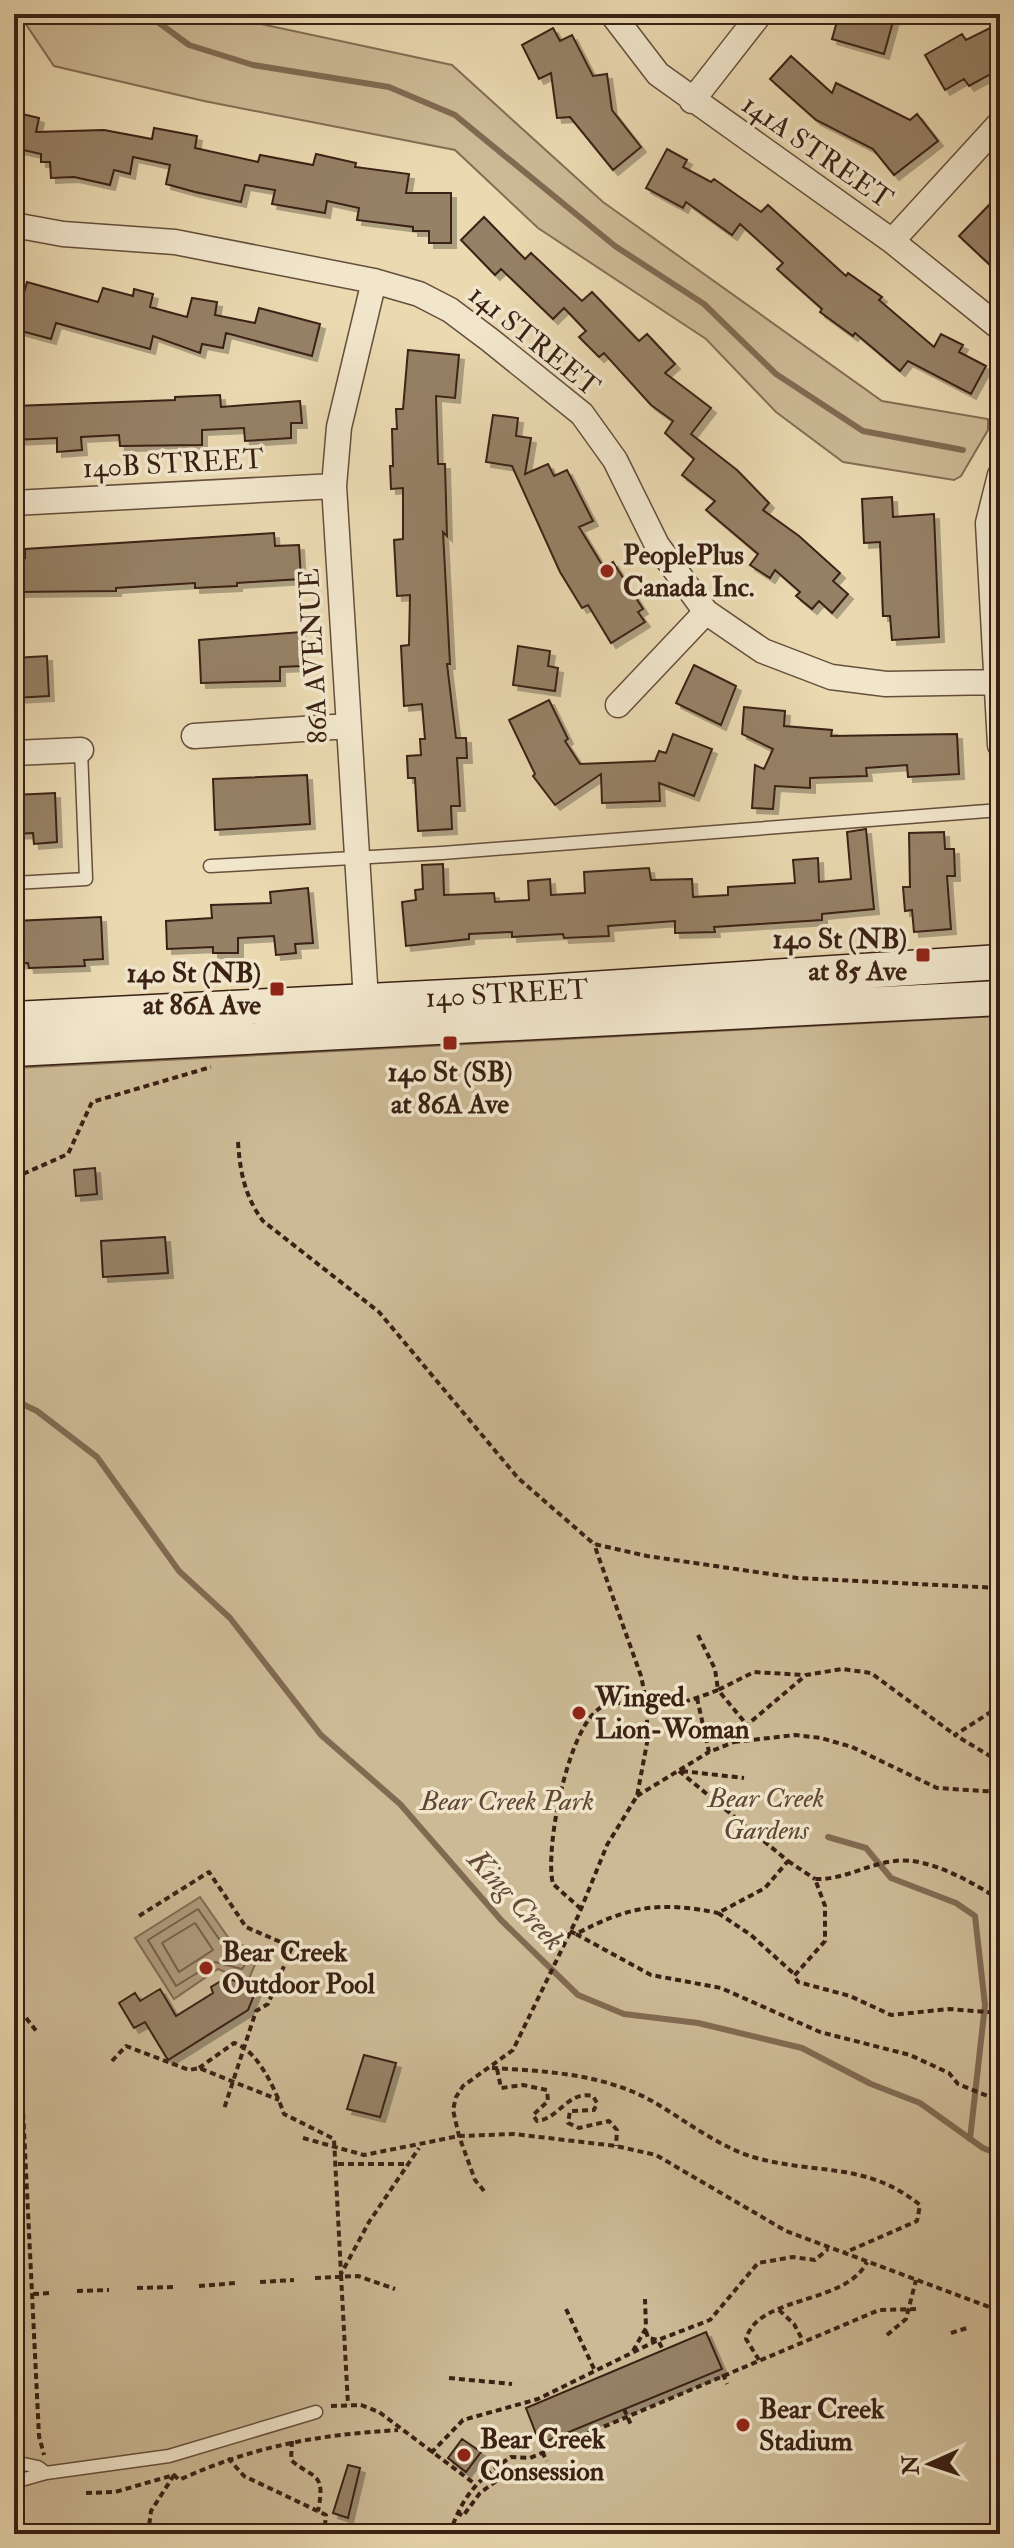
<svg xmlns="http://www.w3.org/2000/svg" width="1014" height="2548" viewBox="0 0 1014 2548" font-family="'IM FELL Double Pica',serif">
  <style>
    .green { fill: #ccba96; stroke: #836e55; stroke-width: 2 }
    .water { fill: #ae9a7c; stroke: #806a52; stroke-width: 2 }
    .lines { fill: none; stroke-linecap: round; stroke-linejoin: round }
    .shore { stroke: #745e48; stroke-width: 2 }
    .stream { stroke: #806a52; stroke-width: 6 }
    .building { fill: #968166; stroke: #3a2114; stroke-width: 2; filter: url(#shadow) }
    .lane-casing { stroke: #664f3b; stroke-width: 15 }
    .street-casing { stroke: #664f3b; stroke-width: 27 }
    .secondary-casing { stroke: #3a2114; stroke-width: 37 }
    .path { stroke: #3a2114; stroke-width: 4; stroke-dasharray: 6 4; stroke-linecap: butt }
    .lane { stroke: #f1e6cc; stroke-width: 12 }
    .street { stroke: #f1e6cc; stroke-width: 24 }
    .secondary { stroke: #f1e6cc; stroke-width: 34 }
    .poi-dot { fill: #8f2418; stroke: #f1e6cc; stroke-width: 3 }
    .labels { text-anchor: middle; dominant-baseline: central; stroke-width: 7; stroke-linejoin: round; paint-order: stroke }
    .street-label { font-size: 28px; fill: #3a2114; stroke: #f1e6cc }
    .poi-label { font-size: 28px; font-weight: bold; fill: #3a2114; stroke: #f1e6cc; text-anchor: start }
    .park-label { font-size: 28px; font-style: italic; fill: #5e4734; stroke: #f1e6cc }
    .water-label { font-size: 30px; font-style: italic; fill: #634b38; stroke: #f1e6cc }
  </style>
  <defs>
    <filter id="shadow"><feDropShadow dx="5" dy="5" stdDeviation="0" flood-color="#0004"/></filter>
  </defs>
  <rect width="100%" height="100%" fill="#ead9b1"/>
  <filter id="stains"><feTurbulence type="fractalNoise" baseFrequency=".0025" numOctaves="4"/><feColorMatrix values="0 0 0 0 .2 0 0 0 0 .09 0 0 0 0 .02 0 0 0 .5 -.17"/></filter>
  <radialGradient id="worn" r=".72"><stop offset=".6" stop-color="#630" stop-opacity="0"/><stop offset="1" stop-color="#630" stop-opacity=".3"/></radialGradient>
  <path class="green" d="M19,14H214L452,65L603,202L882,401L988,419V430L961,476L954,480L843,462L776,412L706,339L538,228L455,150L204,101L54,66Z
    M1000,1016V2534H14V1068Z"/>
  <path class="water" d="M200,1897L230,1940L260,1953L248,1981L218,1969L174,1999L135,1938Z"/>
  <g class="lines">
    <path class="shore" d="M198,1909L224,1946L246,1956L248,1960L242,1969L215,1962L176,1986L148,1940Z
      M195,1923L213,1950L179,1972L162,1943Z"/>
    <path class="stream" d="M147,14L189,45L253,65L389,87L455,115L615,246L704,304L776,374L863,431L963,450
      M14,1400L37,1411L97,1457L179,1571L230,1618L321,1735L400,1804L501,1920L578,1995L624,2014L698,2023L802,2048L871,2084L920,2103L983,2148L1000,2155
      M828,1837L866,1848L891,1878L956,1903L975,1916L985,2005L970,2139"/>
  </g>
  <path class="building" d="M853,14L894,18L884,54L832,39L838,18L851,21Z
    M1000,23V69L969,86L964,79L945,90L925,55L962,34L966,40Z
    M553,28L560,41L572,35L593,76L607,74L612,110L641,147L613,170L570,117L557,118L551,73L539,79L522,45Z
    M791,56L832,93L836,83L910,120L917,114L938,141L894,175L873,149L816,120L770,79Z
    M14,112L39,118L36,132L104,130L152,139L154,128L197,136L195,148L258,162L260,155L313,165L316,154L356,163L355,167L409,174L406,193H451V243H429V231H413V227L357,220L359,208L327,201L325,213L272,204L275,190L245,185L241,202L195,192L166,184L170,165L133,157L130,174L114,170L110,185L74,177L51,178L50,162H41V154L14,148Z
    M667,149L687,160L683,167L711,182L714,179L761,212L768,205L846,276L848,273L882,297L879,300L934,347L941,334L963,345L959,352L986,366L971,394L908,361L900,371L855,333L853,336L820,312L822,309L777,269L783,263L740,224L732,235L686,202L683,208L646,188Z
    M990,204L1000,213V255L990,265L959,236Z
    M484,217L525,259L531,253L582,301L592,292L639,341L647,334L675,364L665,373L711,408L691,434L737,470L769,503L763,510L799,536L840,573L833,581L848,594L832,613L819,601L812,609L796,596L800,592L775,570L770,578L750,565L758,554L706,510L715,501L682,475L694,459L665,433L673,421L651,405L604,353L599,357L579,337L586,331L564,308L553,319L501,269L495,275L461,240Z
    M27,282L98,302L103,288L133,296L134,289L153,294L150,307L187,317L192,298L217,302L215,315L255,323L259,308L320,324L312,356L226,333L223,348L202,344L200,353L153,336L150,349L56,323L51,339L14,329Z
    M408,350L459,355L455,398L436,396L438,464H445L447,536L443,532L450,664H447L456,738H466L467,758H457L460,806H451L452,829L418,831L415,778H408L407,756L421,755L420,739H425L422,704L404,706L401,646L409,645L410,595L397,596L394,540L403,539V488L391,489L390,466H393L392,429H397L396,409H403Z
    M220,395L221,407L300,401L302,423H291V438L245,441L244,428L202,430V445L120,446L119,435L81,437L82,450L57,452V438L14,440V406L175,400V397Z
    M493,415L518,418L516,436L531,438L525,474L548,464L554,476L567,470L593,521L579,527L604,568L613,562L643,609L638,612L645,622L611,643L588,605L582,608L560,572L512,466L486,462Z
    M892,497L893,517L934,514L939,637L892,640L890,616H883L880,542L864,543L862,499Z
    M274,533L275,546L299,545L301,579L237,583V586L195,588V583L116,588V591L14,592V559L25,558V549Z
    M301,632L303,666L280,667V681L201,683L199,640Z
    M518,646L550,651L548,666L558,668L555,691L513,685Z
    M47,656L49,696L14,698V658Z
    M694,665L736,686L721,725L676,703Z
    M549,700L568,739L565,741L580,764L655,761L659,751L666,753L673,734L712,749L694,796L659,783L660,801L602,803L601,774L555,805L533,776L535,774L509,720Z
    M744,707L785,711L784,726L832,730L831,736L957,734L959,774L908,777L907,765L866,768L867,776L810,778V788L775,786L773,809L752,808L755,765L764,769L773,749L742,734Z
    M307,775L310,824L215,830L213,779Z
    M55,793L57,842L34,844L33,833L14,834V795Z
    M866,829L874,909L822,914V920L714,927L715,932L675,933V921L608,926L609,936L564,938L563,934L512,937V932L469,934V939L406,946L402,902L416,900L415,890L423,889L422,865L443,864L444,895L494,893L495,902L529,900L528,881L550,879L551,895L585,893L584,872L649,868L651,880L692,879L693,897L728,895V887L795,883L793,860L818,858L819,882L851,879L847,832Z
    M944,832L945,849H954L955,876H947L951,929L914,932L912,910L905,911L903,887H910L909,833Z
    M308,888L313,943L295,944L296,953L276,955L274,936L238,938V953H213V947L167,949L166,921L212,918L211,905L271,903L270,892Z
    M101,917L103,959L84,960L85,966L29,968L28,963L14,964V921Z
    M95,1168L97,1194L76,1196L74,1170Z
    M165,1237L168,1273L103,1277L101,1241Z
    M226,1978L257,1988L248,2010L168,2060L145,2022L134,2028L119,2003L135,1993L140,2001L160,1989L176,2016L213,1993L211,1987Z
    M364,2055L396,2063L380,2117L347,2109Z
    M706,2332L722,2369L540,2444L526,2408Z
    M462,2439L481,2452L466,2472L448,2458Z
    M348,2465L360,2468L348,2518L333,2513Z"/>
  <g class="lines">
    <g class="lane-casing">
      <path id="lane" d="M210,866L442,853L1000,810
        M14,883L86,879L81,750
        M14,2462L38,2467L46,2473
        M14,2482L46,2473L169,2456L316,2412"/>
    </g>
    <g class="street-casing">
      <path id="street" d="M612,14L658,74L892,241L1000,328
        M692,101L760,14
        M14,225L63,234L175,242L374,281L419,294L450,310L490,340L582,414L615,460L657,545L706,612L763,651L831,677L886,684L1000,682
        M892,241L1000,123
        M1000,475L988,523L1000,745
        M14,503L334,486
        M618,705L706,612
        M194,736L349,726
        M14,753L81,750
        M367,1016L334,486L339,427L374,281"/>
    </g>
    <g class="secondary-casing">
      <path id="secondary" d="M14,1019L544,992L1000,962
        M14,1049L1000,998"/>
    </g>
    <path class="path" d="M238,1142C240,1172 245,1197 263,1221L379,1312L518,1478L594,1544L647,1556L797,1578L1000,1588
      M14,1178L68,1154L92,1102L211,1067
      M698,1635L715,1669L718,1690L754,1672L803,1675
      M697,1698L709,1752L734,1742L747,1725L806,1675L842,1669L871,1673L955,1735
      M1000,1706L955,1735L990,1756L1000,1770
      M734,1742L795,1735L821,1738L852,1747L937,1788L1000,1792
      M679,1771L788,1861L765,1888L718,1913L751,1935L794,1974
      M682,1771L744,1778
      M637,1796L709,1752
      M788,1861L815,1879
      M1000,1900C974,1883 927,1856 895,1861C867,1864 844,1880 815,1879L825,1906V1941L794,1976L798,1982L850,1996L891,2015L949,2009L1000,2013
      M581,1909L553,1884C544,1850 569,1719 604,1706C620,1699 641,1707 659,1706C679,1705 700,1697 718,1690L747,1725
      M139,1916L209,1872L246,1927L292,1947L268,2004L256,2011L224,2109
      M570,1931L576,1934C629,1906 660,1901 718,1913
      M576,1934L651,1975L721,1988L820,2032L910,2055L949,2073L958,2084L1000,2101
      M14,2006L18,2008L39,2436L44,2455
      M20,2010L37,2032
      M112,2061L126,2046L189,2070L199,2068L279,2100
      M199,2068L234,2043C258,2050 276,2091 284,2114L334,2139L341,2274L369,2222L419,2148
      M492,2068C547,2071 603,2074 652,2101C685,2120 717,2146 753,2157C814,2175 866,2161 920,2205L917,2221L844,2253
      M497,2069L501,2088L523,2085L547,2090L548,2101L533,2115L537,2121C559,2119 568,2090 593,2096L597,2103L594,2110L570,2111L568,2123L579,2128L609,2121L617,2130L616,2146
      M303,2138L364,2155L459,2136L514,2134L616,2146L656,2155L786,2231L1000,2311
      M338,2164H407
      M484,2191L475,2180L459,2136L453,2110L456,2097L463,2086L513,2050L579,1914L607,1845L637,1796L647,1743V1705L641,1676L594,1544
      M341,2275L348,2405
      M315,2278L358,2276L395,2289
      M260,2282L294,2280
      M199,2286L236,2283
      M137,2288L174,2287
      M77,2291L109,2290
      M33,2294L51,2293
      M566,2309L595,2371
      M779,2310L794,2324L803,2341
      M646,2331L648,2338L658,2340L663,2350
      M951,2333L967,2328
      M887,2335L906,2319L916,2280
      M633,2351L646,2328L645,2299
      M759,2360L746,2339C758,2295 846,2305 867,2262
      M723,2374L727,2384
      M449,2378L512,2384
      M331,2406L361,2405L379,2412L475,2484
      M624,2409L631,2425
      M292,2441L291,2460C314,2480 326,2471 318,2511
      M542,2452L547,2461
      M431,2453L463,2420L538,2399L658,2340L710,2320L758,2263L793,2257L815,2260L828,2249
      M228,2458L244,2476L326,2515L324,2534
      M86,2493L115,2492L174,2475L179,2480C254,2446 316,2435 398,2430
      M457,2512L463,2516L480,2493L511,2470L514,2475
      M148,2534L151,2511L174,2475
      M450,2534C461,2497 479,2478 511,2457L530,2458L879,2310L916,2309"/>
    <use href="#lane" class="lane"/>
    <use href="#street" class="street"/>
    <use href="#secondary" class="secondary"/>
  </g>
  <g class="poi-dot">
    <circle cx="607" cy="571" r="8"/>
    <rect x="915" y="947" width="16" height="16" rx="4"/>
    <rect x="269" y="981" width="16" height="16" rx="4"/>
    <rect x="442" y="1035" width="16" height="16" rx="4"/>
    <circle cx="579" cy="1713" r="8"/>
    <circle cx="206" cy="1968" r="8"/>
    <circle cx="743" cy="2425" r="8"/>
    <circle cx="464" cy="2455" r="8"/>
  </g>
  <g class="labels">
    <g class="street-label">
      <text transform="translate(817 152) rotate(35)">141A STREET</text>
      <text transform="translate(534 341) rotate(39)">141 STREET</text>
      <text transform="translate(173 464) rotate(-3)">140B STREET</text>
      <text transform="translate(314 656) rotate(-93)">86A AVENUE</text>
      <text transform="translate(507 994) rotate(-3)">140 STREET</text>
    </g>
    <g class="poi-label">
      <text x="623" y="555">PeoplePlus<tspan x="623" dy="32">Canada Inc.</tspan></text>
      <text x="907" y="939" text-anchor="end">140 St (NB)<tspan x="907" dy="32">at 85 Ave</tspan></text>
      <text x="261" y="973" text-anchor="end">140 St (NB)<tspan x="261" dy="32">at 86A Ave</tspan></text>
      <text x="450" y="1072" text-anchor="middle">140 St (SB)<tspan x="450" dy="32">at 86A Ave</tspan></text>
      <text x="595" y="1697">Winged<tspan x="595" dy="32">Lion-Woman</tspan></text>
      <text x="222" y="1952">Bear Creek<tspan x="222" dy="32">Outdoor Pool</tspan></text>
      <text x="759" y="2409">Bear Creek<tspan x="759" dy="32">Stadium</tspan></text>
      <text x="480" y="2439">Bear Creek<tspan x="480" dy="32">Consession</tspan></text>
    </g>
    <g class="park-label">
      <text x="766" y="1798">Bear Creek<tspan x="766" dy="32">Gardens</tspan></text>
      <text x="507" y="1801">Bear Creek Park</text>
    </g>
    <g class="water-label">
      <text transform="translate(516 1900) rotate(47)">King Creek</text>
    </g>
  </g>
  <rect width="1014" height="2548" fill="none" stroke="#ead9b1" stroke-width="48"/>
  <rect x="16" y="16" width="982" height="2516" fill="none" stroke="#3a2114" stroke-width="4"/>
  <rect x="24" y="24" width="966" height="2500" fill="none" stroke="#3a2114" stroke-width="2"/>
  <g transform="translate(930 2464) rotate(267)" stroke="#f1e6cc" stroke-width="6" paint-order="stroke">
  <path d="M0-6L14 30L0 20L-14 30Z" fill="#3a2114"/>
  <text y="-12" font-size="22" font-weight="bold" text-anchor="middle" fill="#3a2114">N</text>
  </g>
  <rect width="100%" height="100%" filter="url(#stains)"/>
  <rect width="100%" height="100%" fill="url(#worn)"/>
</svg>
